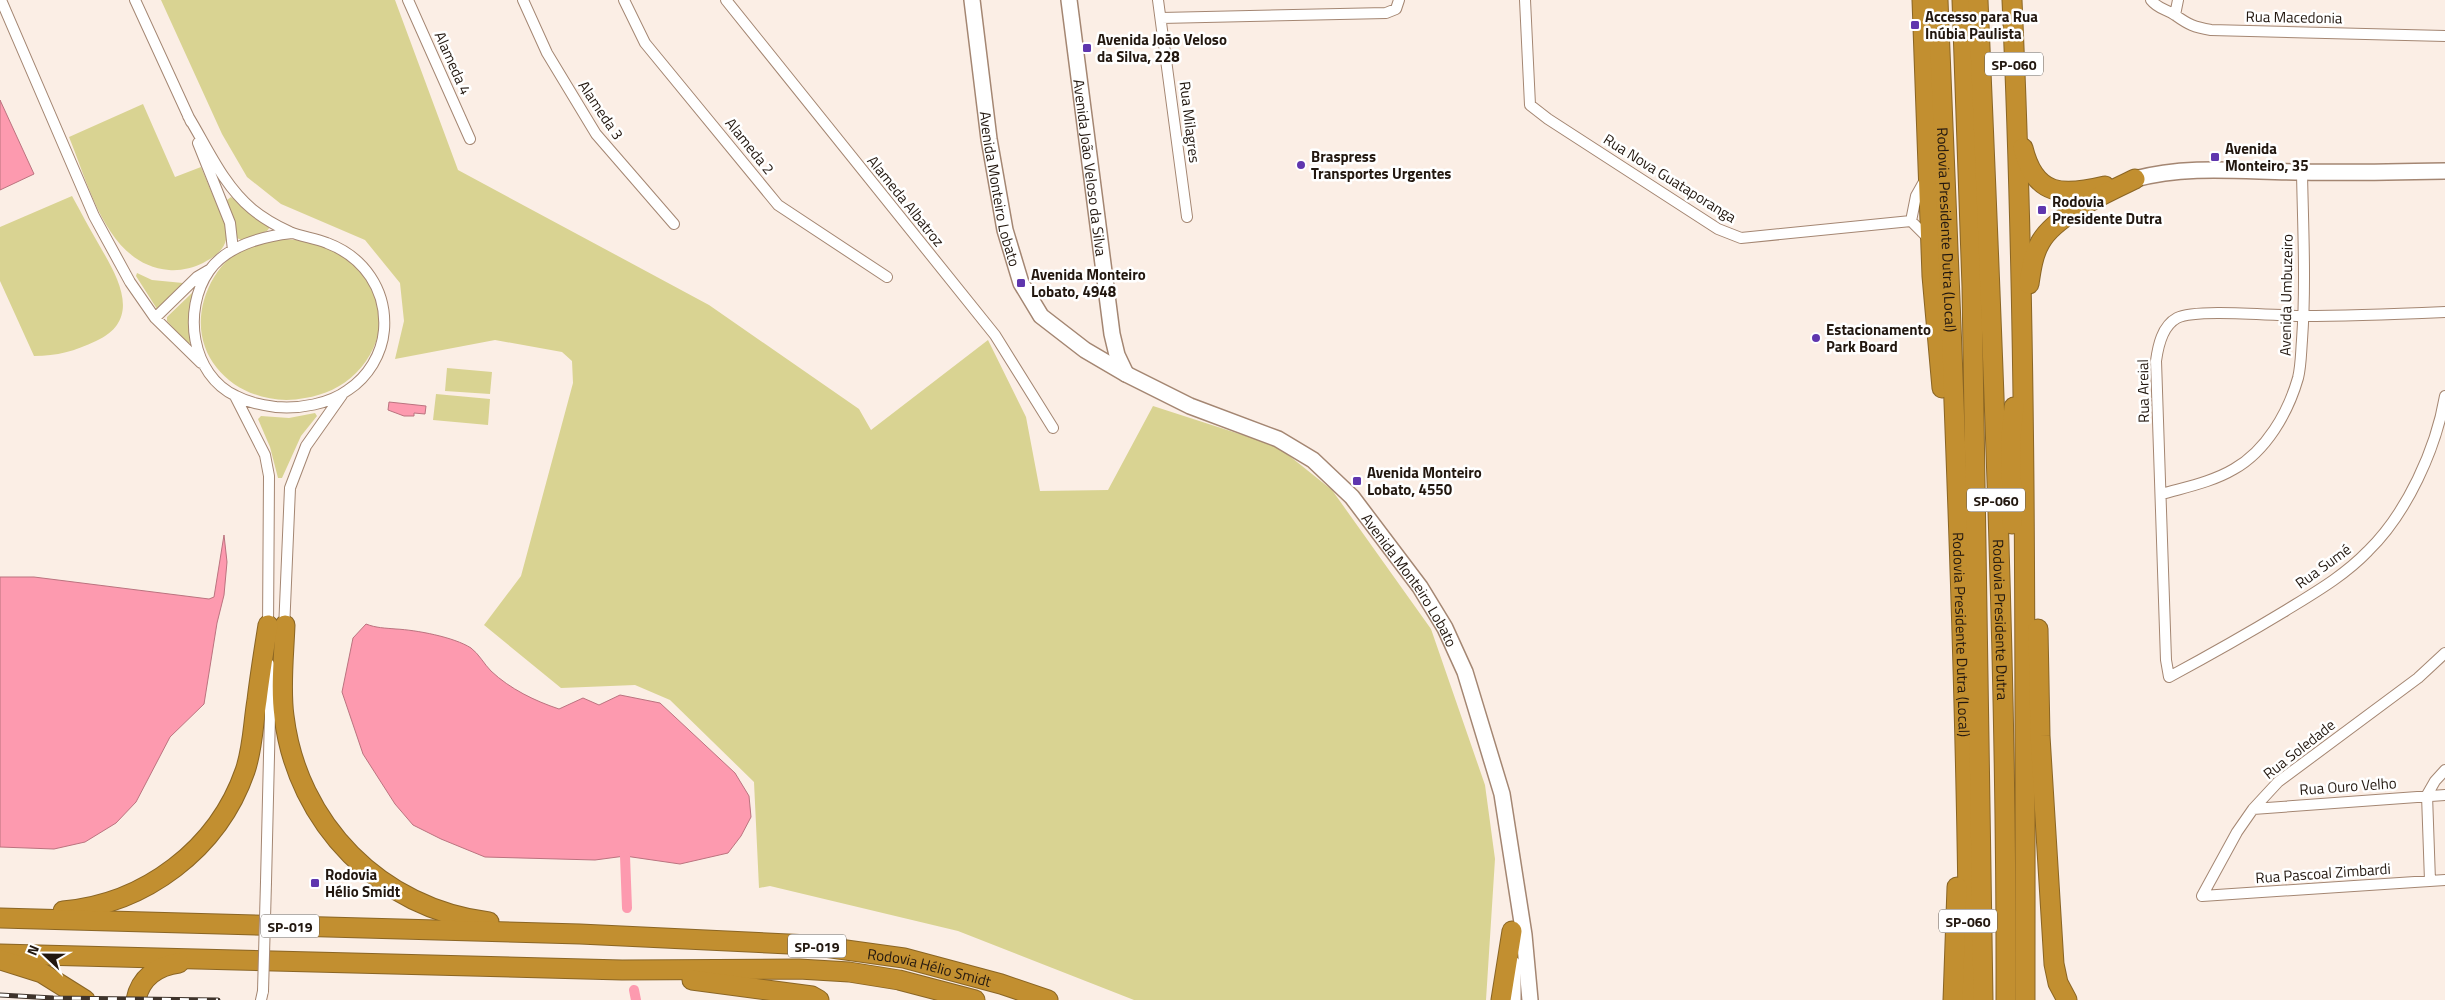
<svg xmlns="http://www.w3.org/2000/svg" width="2445" height="1000" viewBox="0 0 2445 1000" font-family="'Titillium Web',sans-serif">
  <style>
    .green { fill: #d9d392 }
    .water { fill: #fd9aaf; stroke: #bb737f }
    .lines { fill: none; stroke-linecap: round; stroke-linejoin: round }
    .canal { stroke: #fd9aaf; stroke-width: 10 }
    .street-casing { stroke: #a48672; stroke-width: 12 }
    .secondary-casing { stroke: #a48672; stroke-width: 18 }
    .highway-casing { stroke: #8a6524; stroke-width: 21 }
    .street { stroke: #fff; stroke-width: 10 }
    .secondary { stroke: #fff; stroke-width: 15 }
    .highway { stroke: #c28f30; stroke-width: 19 }
    .rail-casing { stroke: #3e332b; stroke-width: 5 }
    .rail { stroke: #fff; stroke-width: 3; stroke-dasharray: 9; stroke-linecap: butt }
    .street-bridge-casing { stroke: #a48672; stroke-width: 12; stroke-linecap: butt }
    .street-bridge { stroke: #fff; stroke-width: 10 }
    .poi-dot { fill: #5f36ae; stroke: #fff; stroke-width: 2 }
    .labels { text-anchor: middle; dominant-baseline: central; stroke-width: 5; stroke-linejoin: round; paint-order: stroke }
    .shield { fill: #fff; stroke: #645d57; stroke-width: 1 }
    .shield-label { font-size: 14px; font-weight: bold; fill: #22170f }
    .poi-label { font-size: 15px; font-weight: bold; fill: #22170f; stroke: #fff; text-anchor: start }
    .street-label { font-size: 15px; fill: #22170f; stroke: #fff }
  </style>
  <rect width="100%" height="100%" fill="#fbeee5"/>
  <path class="green" d="M161,0H395L458,170L709,305L859,409L871,430L988,340L1026,417L1040,491L1108,490L1153,406L1277,446L1332,490L1431,629L1485,785L1495,859L1486,1000H1134L958,931L770,886L759,888L754,782L670,700L635,685L561,688L484,625L521,576L573,383L572,361L562,352L495,340L395,359L404,321L400,283L365,240L281,204L247,177L222,134Z
    M143,104L175,177L201,167L227,229C228,247 218,255 203,263C193,268 180,271 169,270C107,265 89,185 69,137Z
    M72,196C81,212 89,228 98,243C117,276 144,319 96,341C75,351 57,356 34,356L0,281V227Z
    M231,197L270,227L267,231L241,240L237,238L227,200Z
    M283,239C324,240 368,261 378,304C384,330 374,355 356,373C342,387 324,395 305,398C246,410 186,363 204,300C209,284 217,269 230,258C245,246 265,242 283,239Z
    M137,273L152,280L183,283L185,287L157,309L136,276Z
    M192,293L194,294L188,323L191,342L188,344L167,321V317Z
    M447,368L492,372L490,394L445,391Z
    M436,394L490,399L488,425L433,420Z
    M315,413L317,416L301,436L282,478H278L270,447L258,419L261,416L289,418Z"/>
  <path class="water" d="M0,100L34,174L0,190Z
    M389,402L426,406L425,414L414,413V416H404L388,410Z
    M224,535L227,562L224,595L217,623L204,704L170,737L136,802L116,823L85,842L54,849L0,847V577H34L209,599L214,597Z
    M366,624C376,628 385,628 396,629C416,630 454,637 471,648C479,654 484,664 491,671C510,689 535,701 559,709L583,698L599,705L620,695L660,703L735,773L749,796L751,817L741,836L728,853L680,864L625,856L595,860L485,857L441,839L413,825L395,804L363,754L342,692L353,638Z"/>
  <g class="lines">
    <path class="canal" d="M625,856L627,908
      M634,990L636,1000"/>
    <g class="street-casing">
      <path id="street" d="M1,0L94,216L130,282L155,318L201,363
        M135,0L191,122
        M408,0L470,139
        M523,0L547,53L596,134L674,224
        M624,0L645,43L778,205L887,277
        M726,0L995,335L1053,428
        M1158,0L1187,217
        M1525,0L1530,105L1548,119L1718,229L1741,238L1911,221
        M2151,0C2158,9 2166,9 2175,15C2189,25 2194,27 2211,30L2445,36
        M2175,15L2178,0
        M1161,18L1386,13L1396,9L1399,0
        M188,116C207,147 223,185 252,209C263,218 277,226 290,232C302,237 315,238 327,243C364,257 387,290 384,330C382,354 368,377 348,390C329,404 300,409 276,407C263,405 249,403 236,396C191,375 182,310 209,271C226,246 263,236 292,233
        M198,143L230,223L233,250
        M1911,221L1916,196L1925,180
        M1911,221L1930,240
        M2445,312C2398,314 2350,316 2303,316C2277,316 2196,308 2177,318C2162,326 2158,346 2156,361L2166,660L2169,677C2208,656 2247,634 2285,611C2314,593 2344,576 2368,551C2407,513 2436,449 2445,396
        M155,318L197,277L209,270
        M235,396L265,455L269,476L268,630
        M2162,494C2186,487 2212,482 2234,469C2266,451 2288,413 2298,378C2301,366 2301,352 2302,340C2306,284 2303,228 2302,172
        M284,630L290,488L306,446L342,395
        M2253,809L2445,795
        M2430,881L2427,795L2435,781L2445,770
        M266,882L270,714L269,664
        M2202,896L2237,832L2253,809L2278,782L2418,678L2445,653
        M2202,896L2445,880
        M261,1000L263,991"/>
    </g>
    <g class="secondary-casing">
      <g id="secondary">
        <path id="s1" d="M972,0L989,139L1005,230L1021,283L1041,316L1085,350L1126,374L1190,406L1278,439L1313,460L1352,497L1420,587L1445,628L1465,672L1502,794L1524,935L1530,1000"/>
        <path id="s2" d="M1069,0L1112,334L1117,355L1126,374"/>
        <path d="M2135,179C2190,164 2247,172 2303,172C2350,173 2398,172 2445,171"/>
        <path d="M1513,964V1000"/>
      </g>
    </g>
    <g class="highway-casing">
      <g id="highway">
        <path d="M1922,0L1932,276L1942,388"/>
        <path id="s3" d="M1938,0C1951,333 1967,666 1969,1000"/>
        <path d="M1962,0L1972,287L1983,1000"/>
        <path id="s4" d="M1978,0C1992,333 2007,667 2006,1000"/>
        <path d="M2012,0C2027,333 2025,666 2025,1000"/>
        <path d="M2023,148C2035,197 2063,196 2105,186"/>
        <path d="M2029,284C2031,270 2033,255 2040,243C2054,216 2108,192 2135,179"/>
        <path d="M2012,524L2011,436L2014,407"/>
        <path d="M285,625C284,654 280,687 284,716C297,824 381,909 489,922"/>
        <path d="M2038,629L2040,736L2054,964L2058,983L2067,1000"/>
        <path d="M63,911C145,904 218,849 245,771C253,748 253,724 257,700C260,675 264,650 268,625"/>
        <path id="s5" d="M0,918L580,934L810,945L904,958L1001,984L1048,1000"/>
        <path d="M0,954L622,970L799,969L849,972L899,980L975,1000"/>
        <path d="M1,960L42,973L85,1000"/>
        <path d="M692,980L812,996L819,1000"/>
        <path d="M136,1000C140,978 157,966 179,963"/>
        <path d="M1501,1000L1512,931"/>
        <path d="M1953,1000L1957,887"/>
      </g>
    </g>
    <use href="#street" class="street"/>
    <use href="#secondary" class="secondary"/>
    <use href="#highway" class="highway"/>
    <g class="rail-casing">
      <path id="rail" d="M0,995L53,998L218,1000"/>
    </g>
    <use href="#rail" class="rail"/>
    <g class="street-bridge-casing">
      <path id="street-bridge" d="M263,991L266,882"/>
    </g>
    <use href="#street-bridge" class="street-bridge"/>
  </g>
  <g class="poi-dot">
    <rect x="1910" y="20" width="10" height="10" rx="2.5"/>
    <rect x="1082" y="43" width="10" height="10" rx="2.5"/>
    <rect x="2210" y="152" width="10" height="10" rx="2.5"/>
    <circle cx="1301" cy="165" r="5"/>
    <rect x="2037" y="205" width="10" height="10" rx="2.5"/>
    <rect x="1016" y="278" width="10" height="10" rx="2.5"/>
    <circle cx="1816" cy="338" r="5"/>
    <rect x="1352" y="476" width="10" height="10" rx="2.5"/>
    <rect x="310" y="878" width="10" height="10" rx="2.5"/>
  </g>
  <g class="labels">
    <g class="shield">
      <rect x="1985" y="52.5" width="58" height="23" rx="4"/>
      <rect x="1967" y="488.5" width="58" height="23" rx="4"/>
      <rect x="1939" y="909.5" width="58" height="23" rx="4"/>
      <rect x="261" y="914.5" width="58" height="23" rx="4"/>
      <rect x="788" y="934.5" width="58" height="23" rx="4"/>
    </g>
    <g class="shield-label">
      <text x="2014" y="64">SP-060</text>
      <text x="1996" y="500">SP-060</text>
      <text x="1968" y="921">SP-060</text>
      <text x="290" y="926">SP-019</text>
      <text x="817" y="946">SP-019</text>
    </g>
    <g class="poi-label">
      <text x="1925" y="16">Accesso para Rua<tspan x="1925" dy="17">Inúbia Paulista</tspan></text>
      <text x="1097" y="39">Avenida João Veloso<tspan x="1097" dy="17">da Silva, 228</tspan></text>
      <text x="2225" y="148">Avenida<tspan x="2225" dy="17">Monteiro, 35</tspan></text>
      <text x="1311" y="156">Braspress<tspan x="1311" dy="17">Transportes Urgentes</tspan></text>
      <text x="2052" y="201">Rodovia<tspan x="2052" dy="17">Presidente Dutra</tspan></text>
      <text x="1031" y="274">Avenida Monteiro<tspan x="1031" dy="17">Lobato, 4948</tspan></text>
      <text x="1826" y="329">Estacionamento<tspan x="1826" dy="17">Park Board</tspan></text>
      <text x="1367" y="472">Avenida Monteiro<tspan x="1367" dy="17">Lobato, 4550</tspan></text>
      <text x="325" y="874">Rodovia<tspan x="325" dy="17">Hélio Smidt</tspan></text>
    </g>
    <g class="street-label">
      <text transform="translate(2294 17) rotate(1)">Rua Macedonia</text>
      <text transform="translate(453 63) rotate(66)">Alameda 4</text>
      <text transform="translate(601 110) rotate(56)">Alameda 3</text>
      <text transform="translate(1190 122) rotate(83)">Rua Milagres</text>
      <text transform="translate(750 146) rotate(51)">Alameda 2</text>
      <text stroke="none"><textPath href="#s2" startOffset="169">Avenida João Veloso da Silva</textPath></text>
      <text transform="translate(1670 178) rotate(32)">Rua Nova Guataporanga</text>
      <text stroke="none"><textPath href="#s1" startOffset="191">Avenida Monteiro Lobato</textPath></text>
      <text transform="translate(906 201) rotate(51)">Alameda Albatroz</text>
      <text stroke="none"><textPath href="#s3" startOffset="230">Rodovia Presidente Dutra (Local)</textPath></text>
      <text transform="translate(2286 295) rotate(-89)">Avenida Umbuzeiro</text>
      <text transform="translate(2143 391) rotate(-91)">Rua Areial</text>
      <text transform="translate(2323 566) rotate(-36)">Rua Sumé</text>
      <text stroke="none"><textPath href="#s1" startOffset="791">Avenida Monteiro Lobato</textPath></text>
      <text stroke="none"><textPath href="#s4" startOffset="620">Rodovia Presidente Dutra</textPath></text>
      <text stroke="none"><textPath href="#s3" startOffset="635">Rodovia Presidente Dutra (Local)</textPath></text>
      <text transform="translate(2299 749) rotate(-38)">Rua Soledade</text>
      <text transform="translate(2348 786) rotate(-4)">Rua Ouro Velho</text>
      <text transform="translate(2323 873) rotate(-4)">Rua Pascoal Zimbardi</text>
      <text stroke="none"><textPath href="#s5" startOffset="932">Rodovia Hélio Smidt</textPath></text>
    </g>
  </g>
  <g transform="translate(45 955) rotate(292)" stroke="#ffffff" stroke-width="4" paint-order="stroke">
  <path d="M0-4L9 19L0 12L-9 19Z" fill="#22170f"/>
  <text y="-8" font-size="14" font-weight="bold" text-anchor="middle" fill="#22170f">N</text>
  </g>
</svg>
